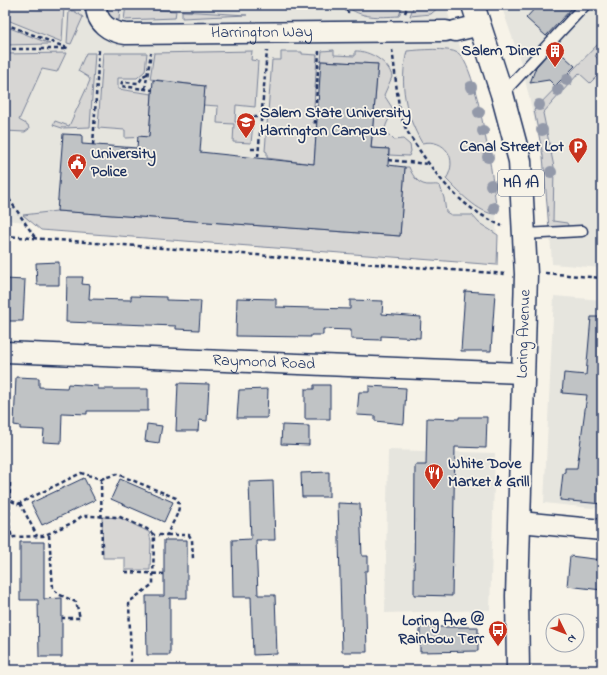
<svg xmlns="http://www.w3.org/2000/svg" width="607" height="675" viewBox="0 0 607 675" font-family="'Indie Flower',sans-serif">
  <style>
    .built { fill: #e6e5de }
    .green { fill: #d7d6d4; stroke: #798299 }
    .building { fill: #c0c3c5; stroke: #1b2f5e }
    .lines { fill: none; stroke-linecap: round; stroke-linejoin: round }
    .lane-casing { stroke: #1b2f5e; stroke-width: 13 }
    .street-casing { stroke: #1b2f5e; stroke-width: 23 }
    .highway-casing { stroke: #1b2f5e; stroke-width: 25 }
    .path { stroke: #1b2f5e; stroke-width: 2.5; stroke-dasharray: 4 3; stroke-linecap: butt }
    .lane { stroke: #f7f3e8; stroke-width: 10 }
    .street { stroke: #f7f3e8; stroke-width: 20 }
    .highway { stroke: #f7f3e8; stroke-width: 22 }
    .tree { fill: #9399a9 }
    .labels { text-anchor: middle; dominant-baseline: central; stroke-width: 3.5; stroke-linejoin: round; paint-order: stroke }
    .shield { fill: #f7f3e8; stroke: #5d6a87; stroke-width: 1 }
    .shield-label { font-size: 15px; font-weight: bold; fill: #1b2f5e }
    .street-label { font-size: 16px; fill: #1b2f5e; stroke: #f7f3e8 }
    .poi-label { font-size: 16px; font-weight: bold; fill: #1b2f5e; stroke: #f7f3e8; text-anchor: end }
  </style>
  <rect width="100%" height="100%" fill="#f7f3e8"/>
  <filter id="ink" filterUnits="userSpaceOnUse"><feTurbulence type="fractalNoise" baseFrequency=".025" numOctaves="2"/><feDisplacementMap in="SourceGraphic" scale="8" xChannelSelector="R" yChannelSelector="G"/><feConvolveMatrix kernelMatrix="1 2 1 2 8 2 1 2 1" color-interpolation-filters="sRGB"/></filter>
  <g filter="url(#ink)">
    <path class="built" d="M5,5H445L469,72L489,147L496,205L497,265L5,220Z
      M501,5H602V268L552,264L548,204L541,147L521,63Z
      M554,296L602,300V509L544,503Z
      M388,450L495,453L490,610L385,613Z"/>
    <path class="green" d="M9,5H64L62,42L5,19V9Z
      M106,5H120L119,20C110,19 106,14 106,5Z
      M126,5H144V9L176,11L175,18L124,20Z
      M345,5H403L399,16C379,17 361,19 345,5Z
      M414,5H441L431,14L410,16Z
      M69,11H74L83,17L71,44L67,43Z
      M182,11L247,15L182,18Z
      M5,26L50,44L5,45Z
      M602,40V48L595,56L602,63V71L590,83L579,73L543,113L554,167L553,221L567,223L568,225L567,228L549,229L543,156L534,110Z
      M334,50V55L355,56V51C369,50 390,63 392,77L384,95L393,109C392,117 385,122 385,131L394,140L403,139L410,145L411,151L409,156L389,155V149L371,148L378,64L321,61L322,51Z
      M252,51L251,60L258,61L255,107L236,105L235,122L253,124L251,143L233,142L234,124L217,123L218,106L203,105L204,86L150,79L154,53Z
      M407,51C419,50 448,47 458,53C477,66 493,179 496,205V214C480,215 456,189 446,179C459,159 445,138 422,143C405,114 399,84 407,51Z
      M281,52H302V54L317,55L313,123L317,124L314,164L267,158V152L265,151L272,60H281Z
      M66,53L57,72L42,69L19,120L28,125L29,129L25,132L5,131V54Z
      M86,53H95L90,127L62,128L53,125L55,121L69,126L88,85L90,80L88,77L78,71Z
      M103,53H147L145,71L137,78H118V89L152,94L149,137L125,138V130L98,128Z
      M405,167H409C413,177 419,186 431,185C435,185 436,184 440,186L444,198L446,212L451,215H472L479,223L498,235L497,265L41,230L23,215L57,211L400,236Z
      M102,517L120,518L149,532L151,541L150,570H125V558H103Z"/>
    <path class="building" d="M538,5H575L546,36L526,18Z
      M554,47L575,66L555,86L549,80L530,83L536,67Z
      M321,61L378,64L371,148L389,149L388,165L405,167L400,236L57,211L63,134L82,135V144L137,148L138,136L149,137L153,80L205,86L200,152L314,164Z
      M59,262V285H37L36,263Z
      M67,277H83L82,284L90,285L89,299L131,300V296L166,297V300L201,301L199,330L176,329V326L66,322Z
      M5,279L25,280L23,321H5Z
      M465,291L495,293L491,351H461Z
      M237,298L276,299V307L350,309V300L383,301L382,314L421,317L420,338L381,336V340L351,339V330L323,329V335H311V337L236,336Z
      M591,317H602V504L560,500L563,473L565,472V468H577L587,395L562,393L564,373L586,375Z
      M16,377L39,378V387L67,388L68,384L98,386V389H148V411H87V414L62,413L61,443L43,442L44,430L20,429V426L14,425Z
      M178,383L209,384L207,421L199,420L198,431H176Z
      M314,385H330V419H305V389H314Z
      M369,386L406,388L404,424L375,421V416L357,415L359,392H369Z
      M268,389L267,418H237L239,390Z
      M459,417H487L486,448L455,447L452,596L414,595L415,465H426L427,418L459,419Z
      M147,424L162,426L159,443L145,441Z
      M282,425L309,426V445L281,444Z
      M329,472V497H302L301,473Z
      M84,478L95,500L42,525L31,503Z
      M120,479L173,502L164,522L111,499Z
      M273,481L275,540H256L258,595H275L277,654L253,655L251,597H233L232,540L251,539L249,482Z
      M338,503L360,504L362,556H368V571H365L367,652H342Z
      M164,540H187V598H170V655H147L146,596H164Z
      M20,542H44V599L62,598V657H39L38,600H20Z
      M570,556L602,560V590L567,586Z
      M420,627H478V651L420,652Z"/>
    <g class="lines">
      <g class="lane-casing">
        <path id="lane" d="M502,94L585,5
          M524,234L582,231"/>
      </g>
      <g class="street-casing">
        <g id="street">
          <path id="s1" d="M96,5C96,23 109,32 126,34L446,31"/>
          <path d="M455,31L480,25"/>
          <path id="s2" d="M5,352L522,373"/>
          <path d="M520,522L602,530"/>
        </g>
      </g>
      <g class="highway-casing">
        <path id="highway" d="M473,5L502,94L520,161L526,274L517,596L518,670"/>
      </g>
      <path class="path" d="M341,5L349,13
        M405,13L408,5
        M5,24L70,49
        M5,49H67
        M392,50C396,73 396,97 402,119C405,130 414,142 420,151C444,186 462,207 502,226
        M147,74L143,76L139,83L122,82L121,86L153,90
        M145,89L151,53
        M253,117H261
        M317,122H315L319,51
        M93,145L99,49
        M251,149H258
        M258,157L267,51
        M388,160L428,164
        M5,193L36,239
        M5,236L506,274
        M545,273L602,278
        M101,479L102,556
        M10,483L9,525L12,538L14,537L43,536L74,522L82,516H90L120,517L147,529L154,535L153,584L129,602L131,662
        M5,498L18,504L81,473L101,479L117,474L176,498C185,508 171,523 167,535H154
        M20,503L37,536
        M49,535L53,588L58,594L76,602L80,618H62
        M167,535H189L192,540L193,559
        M125,572L164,574"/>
      <use href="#lane" class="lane"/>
      <use href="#street" class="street"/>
      <use href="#highway" class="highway"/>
    </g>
    <g class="tree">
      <circle cx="567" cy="80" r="6"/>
      <circle cx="471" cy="87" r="6"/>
      <circle cx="558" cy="90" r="6"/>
      <circle cx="539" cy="105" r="6"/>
      <circle cx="479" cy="112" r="6"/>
      <circle cx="542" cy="130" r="6"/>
      <circle cx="483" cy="131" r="6"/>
      <circle cx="488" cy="157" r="6"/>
      <circle cx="551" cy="172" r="6"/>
      <circle cx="491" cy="185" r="6"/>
      <circle cx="494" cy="208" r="6"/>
    </g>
  </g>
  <defs>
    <g id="building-pin" transform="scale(1)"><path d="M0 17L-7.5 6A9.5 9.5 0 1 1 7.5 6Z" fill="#c8321e" stroke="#f7f3e8"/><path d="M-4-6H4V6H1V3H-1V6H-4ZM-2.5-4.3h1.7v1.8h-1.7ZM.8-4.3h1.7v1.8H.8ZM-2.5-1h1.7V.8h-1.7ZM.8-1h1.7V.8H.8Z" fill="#fff"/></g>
    <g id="university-pin" transform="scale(1)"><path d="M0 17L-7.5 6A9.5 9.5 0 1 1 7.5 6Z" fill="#c8321e" stroke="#f7f3e8"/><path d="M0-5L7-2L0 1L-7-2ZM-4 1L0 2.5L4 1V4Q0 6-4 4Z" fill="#fff"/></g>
    <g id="parking-pin" transform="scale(1)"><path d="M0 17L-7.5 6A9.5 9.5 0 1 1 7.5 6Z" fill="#c8321e" stroke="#f7f3e8"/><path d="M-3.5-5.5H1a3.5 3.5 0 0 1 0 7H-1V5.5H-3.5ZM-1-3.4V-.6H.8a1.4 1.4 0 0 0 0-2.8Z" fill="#fff"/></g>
    <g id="civic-pin" transform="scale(1)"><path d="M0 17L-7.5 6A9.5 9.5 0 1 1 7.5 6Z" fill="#c8321e" stroke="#f7f3e8"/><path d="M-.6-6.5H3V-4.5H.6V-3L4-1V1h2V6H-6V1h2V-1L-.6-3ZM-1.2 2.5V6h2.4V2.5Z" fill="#fff"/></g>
    <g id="restaurant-pin" transform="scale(1)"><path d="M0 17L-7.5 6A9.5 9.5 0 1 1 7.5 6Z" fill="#c8321e" stroke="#f7f3e8"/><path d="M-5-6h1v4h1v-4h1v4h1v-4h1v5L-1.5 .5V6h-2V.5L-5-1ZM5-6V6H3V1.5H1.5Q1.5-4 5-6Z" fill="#fff"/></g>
    <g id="bus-pin" transform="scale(1)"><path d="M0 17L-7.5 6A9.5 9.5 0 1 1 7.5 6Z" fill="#c8321e" stroke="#f7f3e8"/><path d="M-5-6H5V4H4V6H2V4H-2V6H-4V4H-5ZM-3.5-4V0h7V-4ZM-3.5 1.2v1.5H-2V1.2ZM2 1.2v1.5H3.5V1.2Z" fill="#fff"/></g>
  </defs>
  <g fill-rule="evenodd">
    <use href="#building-pin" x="555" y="51"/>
    <use href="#university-pin" x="246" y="122"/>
    <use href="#parking-pin" x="578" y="147"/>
    <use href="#civic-pin" x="77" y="163"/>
    <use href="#restaurant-pin" x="434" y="473"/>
    <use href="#bus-pin" x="498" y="630"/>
  </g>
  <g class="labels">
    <rect class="shield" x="498" y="170" width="46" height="26" rx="3"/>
    <g class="shield-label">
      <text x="521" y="183">MA 1A</text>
    </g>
    <g class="street-label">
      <text stroke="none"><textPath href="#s1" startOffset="182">Harrington Way</textPath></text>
      <text transform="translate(524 334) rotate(-88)">Loring Avenue</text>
      <text stroke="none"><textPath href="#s2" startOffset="259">Raymond Road</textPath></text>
    </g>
    <g class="poi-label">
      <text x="541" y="51">Salem Diner</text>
      <text x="260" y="113" text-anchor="start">Salem State University<tspan x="260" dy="18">Harrington Campus</tspan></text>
      <text x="564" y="147">Canal Street Lot</text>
      <text x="91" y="154" text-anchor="start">University<tspan x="91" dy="18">Police</tspan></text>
      <text x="448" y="464" text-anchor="start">White Dove<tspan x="448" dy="18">Market &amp; Grill</tspan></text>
      <text x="484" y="621">Loring Ave @<tspan x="484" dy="18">Rainbow Terr</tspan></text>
    </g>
  </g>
  <rect width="607" height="675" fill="none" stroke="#f7f3e8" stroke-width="20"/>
  <rect x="10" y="10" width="587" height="655" fill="none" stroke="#1b2f5e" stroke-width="1.5" filter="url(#ink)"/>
  <g transform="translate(565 633) rotate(133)"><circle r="19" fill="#f7f3e8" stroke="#9fa5b1"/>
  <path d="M0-3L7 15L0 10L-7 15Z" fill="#c8321e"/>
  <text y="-6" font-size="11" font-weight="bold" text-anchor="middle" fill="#1b2f5e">N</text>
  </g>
</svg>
